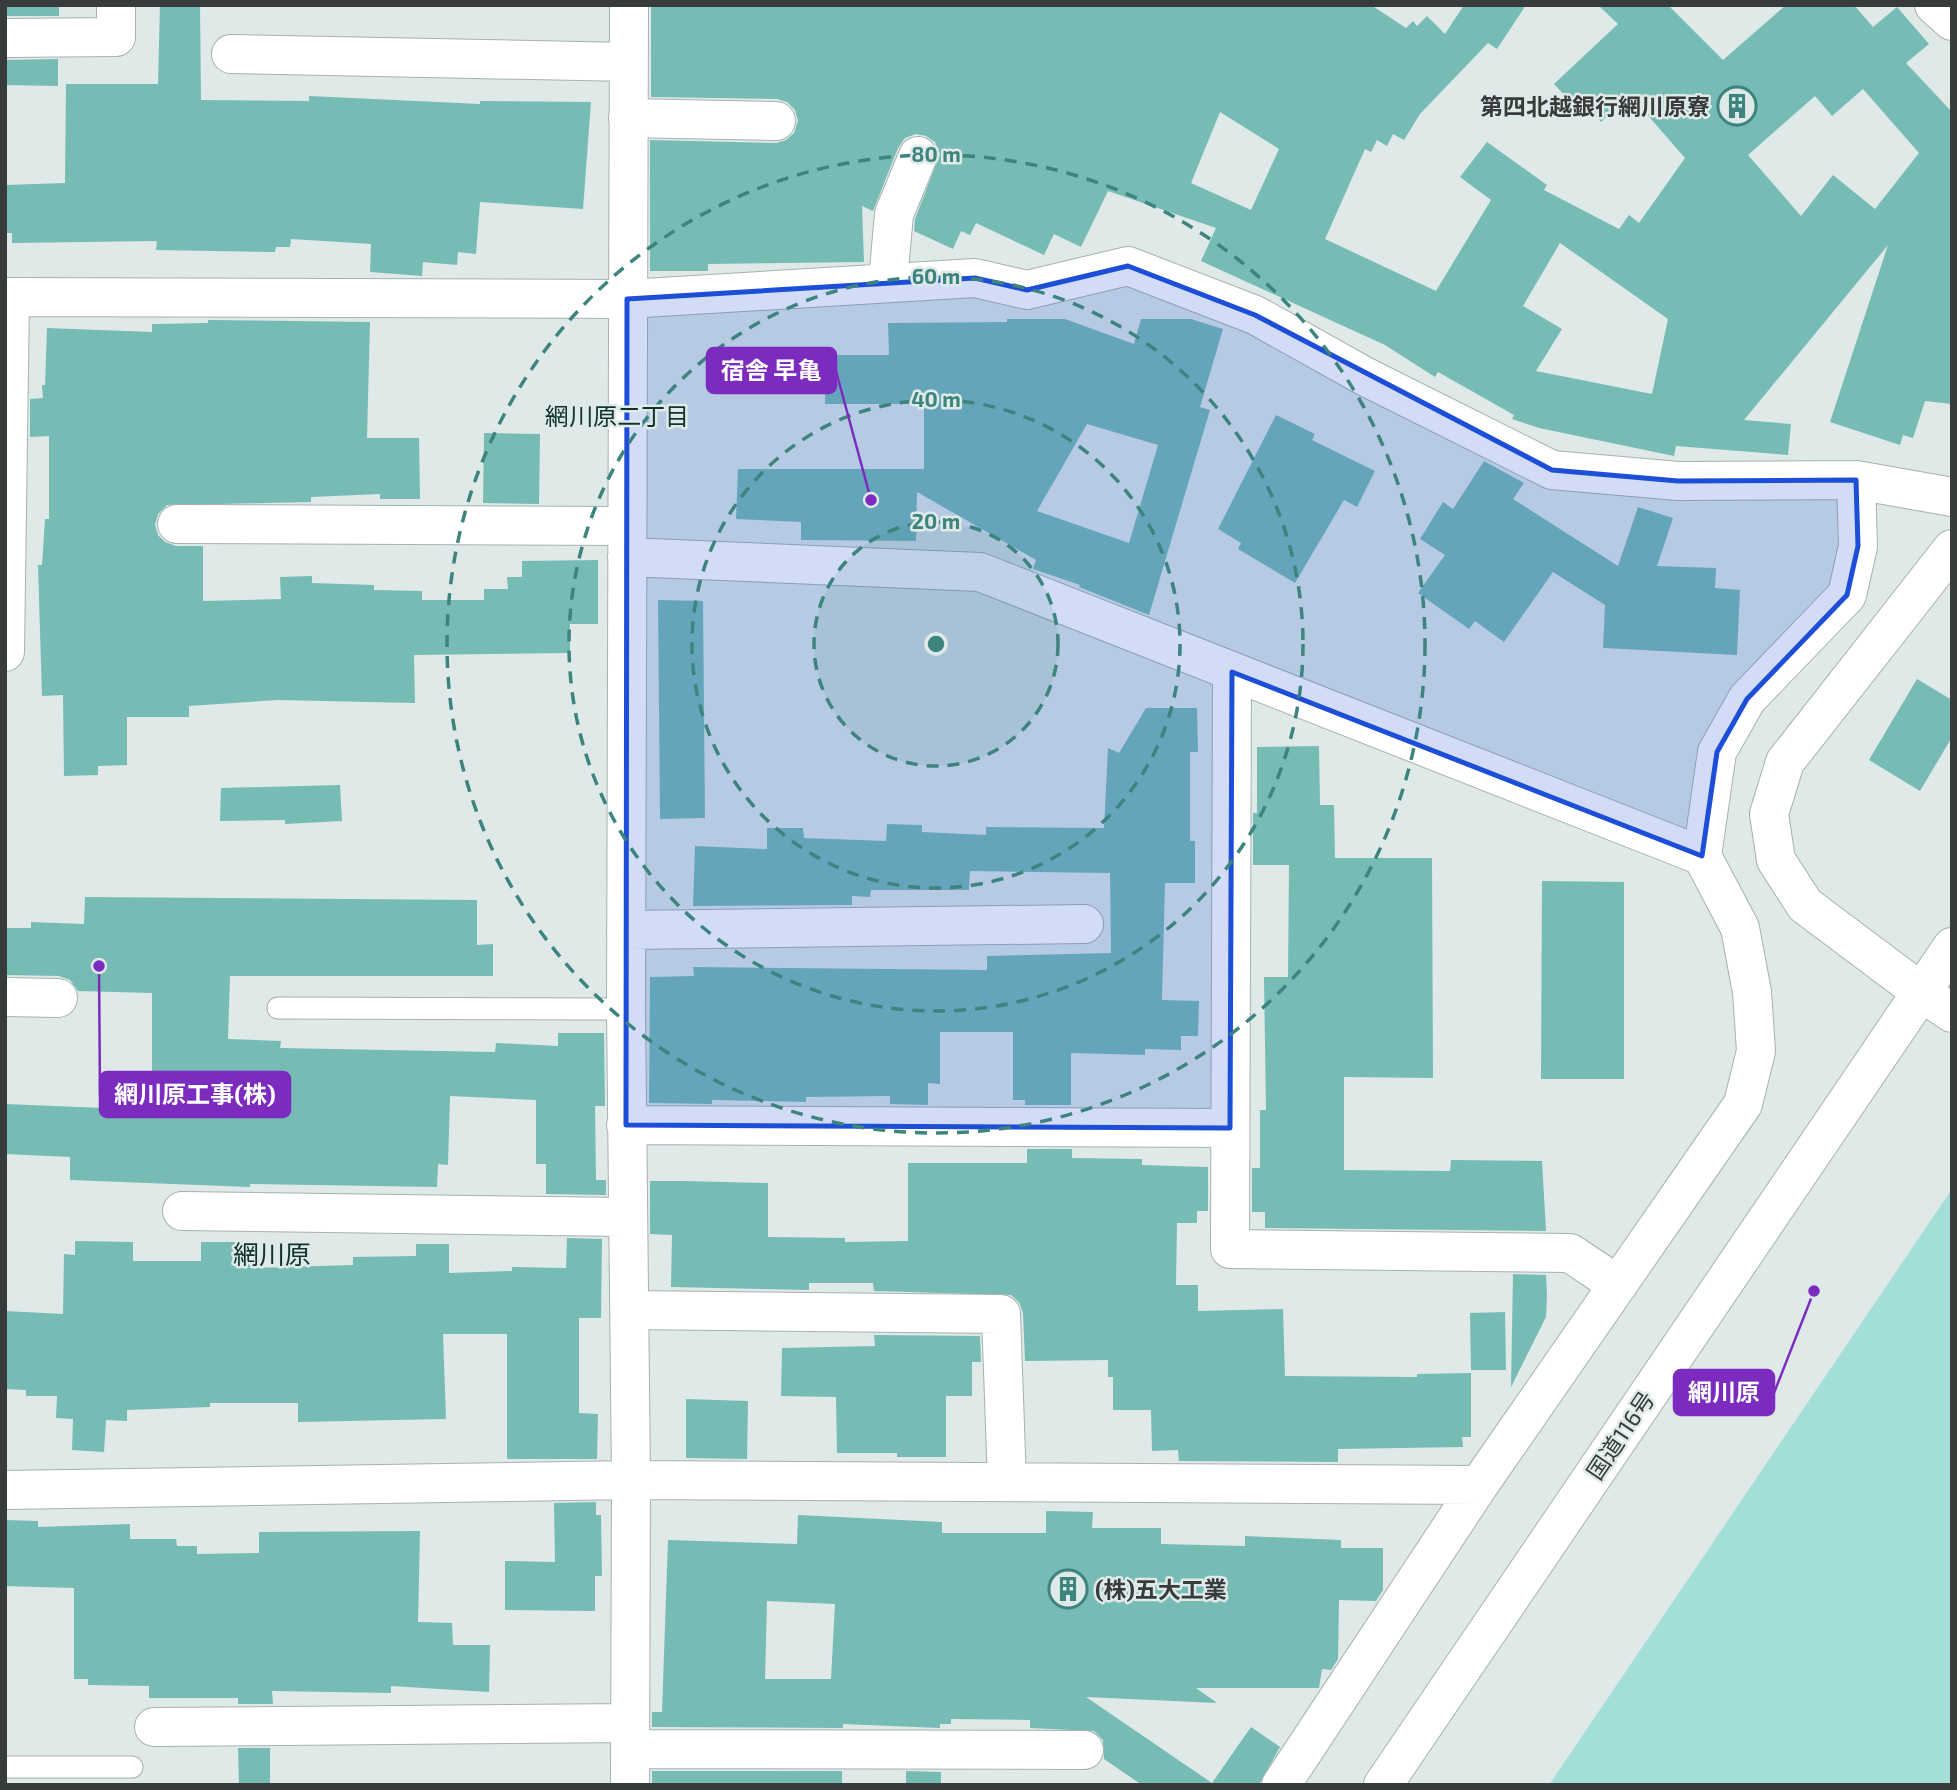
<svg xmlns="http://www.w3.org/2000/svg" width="1957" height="1790" viewBox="0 0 1957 1790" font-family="'Exo 2','Noto Sans JP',sans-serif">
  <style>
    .green { fill: #a4ded9 }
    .building { fill: #77bbb5; fill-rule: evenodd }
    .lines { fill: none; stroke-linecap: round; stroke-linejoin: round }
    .service-casing { stroke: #a7b1b0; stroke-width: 23 }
    .minor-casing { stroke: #a7b1b0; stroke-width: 40 }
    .tertiary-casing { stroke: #a7b1b0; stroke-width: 40 }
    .trunk-casing { stroke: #a7b1b0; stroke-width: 40 }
    .service { stroke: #fff; stroke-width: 21 }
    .minor { stroke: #fff; stroke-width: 38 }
    .tertiary { stroke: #fff; stroke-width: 38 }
    .trunk { stroke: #fff; stroke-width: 38 }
    .marked { fill: #1d4ed8; fill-opacity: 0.2; stroke: #1d4ed8; stroke-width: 5; stroke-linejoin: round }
    .ring { fill: none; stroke: #3d847f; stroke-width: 3.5; stroke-dasharray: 12 9 }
    .labels { text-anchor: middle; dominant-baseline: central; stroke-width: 5; stroke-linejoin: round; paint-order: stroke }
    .poi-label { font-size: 23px; font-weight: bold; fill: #373b3b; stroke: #dee9e8; text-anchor: end }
    .street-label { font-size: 23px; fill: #373b3b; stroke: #dee9e8 }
    .neighbourhood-label { font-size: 24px; fill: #103330; stroke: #dee9e8 }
    .quarter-label { font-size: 26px; fill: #103330; stroke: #dee9e8 }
    .centre { fill: #3d847f; stroke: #dee9e8; stroke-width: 3.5 }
    .ring-label { font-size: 21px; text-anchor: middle; font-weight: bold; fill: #3d847f; stroke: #dee9e8; stroke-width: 5; stroke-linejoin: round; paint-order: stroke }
    .leader { fill: none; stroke: #7b2cbf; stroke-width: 2.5 }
    .callout-dot { fill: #7b2cbf; stroke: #dee9e8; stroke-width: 2.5 }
    .callout { fill: #7b2cbf; stroke: #7b2cbf; stroke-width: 2.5 }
    .callout-label { font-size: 24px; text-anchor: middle; font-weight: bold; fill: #fff }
  </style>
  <rect width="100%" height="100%" fill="#dee9e8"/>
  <path class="green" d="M1952,1189V1785H1549Z"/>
  <path class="building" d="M5,5H59V16H5Z
    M160,5H200L201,100L309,101V96L480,104V101L591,102L583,209L480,202L476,254L458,252L457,265L423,262L422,276L370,272L371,244L291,239L290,247H276L275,252L156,250L157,241L12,243V233H5V185L65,183L66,84H158Z
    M651,5H1371L1406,28L1413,21L1417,26L1427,16L1445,34L1464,5H1526L1497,49L1488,43L1420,114L1404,140L1393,134L1387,146L1377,140L1371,152L1365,149L1325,239L1436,291L1491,200L1460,177L1487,142L1547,185L1544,190L1619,229L1629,215L1639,223L1685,158L1630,95L1601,122L1586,105L1579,111L1554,84L1618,24L1598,5H1668L1723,60L1786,5H1854L1873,27L1897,7L1929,44L1906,63L1952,112V404L1925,401L1913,438L1903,435L1900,445L1830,422L1888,245L1744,420L1791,424L1788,455L1676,446L1674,456L1539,428L1512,419L1514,415L1438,372L1435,377L1385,345L1201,261L1216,228L1108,191L1081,247L1054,234L1044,255L976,223L970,235L961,231L953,249L914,231L915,219L940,154L935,142L926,136L916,134L905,138L898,148L873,211L862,206L864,262L708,264V271H650V140L776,143L786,140L794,133L798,121L795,110L787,102L777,99L651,97ZM1863,89L1919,153L1875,209L1833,175L1801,216L1748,155L1815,96L1832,116ZM1220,112L1279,149L1251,210L1191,183ZM1560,243L1668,319L1652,394L1536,371L1562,329L1523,306Z
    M58,59V86L5,85V60Z
    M1007,319H1065L1134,344L1141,319H1191L1223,329L1200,407L1210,410L1149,615L1079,587L1080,585L1033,569L1036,560L917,492L916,541L801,540V522L736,519L738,469H924V404H825L826,355H889L888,323L1007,322ZM1087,424L1158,445L1129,543L1037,511Z
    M208,320L370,322L367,438H419L420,499H380V494L311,497V502L167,505L158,514L155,525L158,535L165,542L176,546H203V601L281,599L280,577L312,576V583L374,585V590L422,591V600H484V589H508L507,577H522V561L598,560V624H570V653L414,655L415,703L277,700L189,706V717H127V765L98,766V775L64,776L63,695L42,696L38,565H42L45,519H49V436L30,437V399L43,398L42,385H45L47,328L152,332V324L208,323Z
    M1276,415L1315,434L1312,440L1375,471L1357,507L1344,500L1295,583L1238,549L1241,543L1218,529Z
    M484,433L540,434L539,504L483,503Z
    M1484,461L1524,483L1513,499L1618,566L1638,507L1673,518L1657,566L1716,568L1715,588L1740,590L1737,655L1603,648L1605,605L1553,572L1504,642L1475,621L1469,629L1418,593L1445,555L1420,539L1443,502L1453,509Z
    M658,600L703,601L705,818L660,819Z
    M1917,679L1952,700V737L1920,791L1869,760Z
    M1146,708H1197L1198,752H1190V841H1195V883H1165L1162,1000L1199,1001L1198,1036H1181V1050L1145,1049V1055L1071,1053V1105H1025V1100H1013V1032H940V1084L928,1083V1105L890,1104V1096L806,1097V1102L712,1100V1104L649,1103L650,977L694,976L693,967L987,970V956L1111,953L1110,873L970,871L969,890H871L870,897L852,896V905L693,906L695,846L767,849V828H803L804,838L886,841L887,824L922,825V832L986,835V827L1104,828L1108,748L1119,753Z
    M1319,746L1320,805H1334L1335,858H1432L1433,1078L1344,1077V1170L1450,1171L1451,1160L1542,1161L1546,1231L1265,1228V1212H1252V1168H1260V1110H1266L1264,977H1288L1289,865H1253V813H1257V747Z
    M340,785L342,821L285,824V820L220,821L221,788Z
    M1542,881L1624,882V1079H1541Z
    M85,897L477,900V945L493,944V976H230L228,1039L281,1041L280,1048L495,1052L496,1043L558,1046V1033H604L605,1106H595L596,1180H606V1195L546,1194V1164H536V1100L450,1096L448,1165L438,1164L437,1187L250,1184V1187L70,1180V1157L5,1154V1104L152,1110V993L78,991L70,980L59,976L5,975V928H31V922L84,924Z
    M1027,1149H1072V1158L1142,1159V1165L1208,1167V1211H1197V1223H1177L1176,1285H1198V1311L1283,1309L1285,1376L1417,1377V1374L1471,1373V1437H1462L1463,1447L1338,1449V1462L1179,1461L1178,1450L1152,1451L1151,1410H1113V1377H1108V1360L1025,1361L1023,1313L1019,1302L1011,1295L874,1291L873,1283H809V1290L671,1287L672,1235L650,1234V1181H684L768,1183V1237L845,1238V1242L908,1241V1163H1027Z
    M567,1238L602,1239L601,1318H579V1413L598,1414L597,1459H507V1334H443L446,1419L298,1422V1403H210V1407L127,1410V1421L106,1420L104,1452L72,1450L73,1419L56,1418L57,1396H26V1390L5,1389V1311L63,1314L64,1254L75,1255V1241L133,1242V1261H201V1242H250V1268L353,1265V1257L416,1256V1244H449V1273L512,1271V1267L566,1268Z
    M1513,1274L1546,1275L1547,1295L1546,1317L1511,1387Z
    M1505,1312L1506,1370H1471L1470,1313Z
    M874,1335L980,1336L981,1362H972V1396H946V1457H897V1453H837L836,1397L781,1396L782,1348L875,1346Z
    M686,1399L748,1401L747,1459L686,1458Z
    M596,1502V1515H601L602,1576H595V1611L505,1610V1561L555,1562L554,1503Z
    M1046,1511L1093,1512L1092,1528H1161V1544L1245,1546V1536L1341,1540V1548H1383V1590L1376,1601L1339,1600L1338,1659L1331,1670L1322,1669L1319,1688H1196L1217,1703L1086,1697L1212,1783L1251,1727L1280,1747L1259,1785H1142L1104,1759L1103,1740L1094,1731L1030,1728V1720L951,1719V1724H940V1728L843,1724V1728L652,1727V1712H662L668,1540L797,1544L798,1515L942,1522V1533H1046ZM767,1601L835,1604L831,1679H765Z
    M5,1520L38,1521V1527L130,1524V1539H176L177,1546H197V1554L259,1553V1532L420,1531L418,1622L452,1623L453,1645H490L489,1692L391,1686V1693L272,1691L273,1704H238V1698H149V1686L88,1685V1679H74V1588L5,1586Z
    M238,1748H270V1785H239Z
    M652,1771H842V1785H652Z
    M906,1771L941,1772V1785H906Z"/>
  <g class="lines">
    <g class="service-casing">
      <path id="service" d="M278,1008L626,1009
        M5,1767H132"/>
    </g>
    <g class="minor-casing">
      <path id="minor" d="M629,5L626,1009L631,1480L630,1785
        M1934,5L1952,21
        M5,38L116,37V5
        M231,54L628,62
        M628,118L776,121
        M888,281L894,214L918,156
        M5,297L627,299L975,278L1027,290L1128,266L1255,315L1366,377L1552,470L1678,481L1856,480L1952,497
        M177,524L627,526
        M627,557L980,572L1702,856
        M5,652L10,297
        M1232,672L1230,1249L1570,1253L1618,1285
        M626,930L1084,924
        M1921,992L1805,905L1776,860L1769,814L1785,762L1952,549
        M5,997L58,998
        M626,1125L1230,1128
        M182,1211L626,1217
        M630,1310L1001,1314L1007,1482
        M5,1490L631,1480L1479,1485L1743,1104L1756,1051L1752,992L1740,928L1702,856L1717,752L1747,699L1847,595L1858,546L1856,480
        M154,1727L630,1723
        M630,1749L1084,1750
        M1281,1785L1479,1485"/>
    </g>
    <g class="tertiary-casing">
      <path id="tertiary" d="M1921,992L1952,1013"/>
    </g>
    <g class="trunk-casing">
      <path id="trunk" d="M1383,1785L1952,947"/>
    </g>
    <use href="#service" class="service"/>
    <use href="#minor" class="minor"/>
    <use href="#tertiary" class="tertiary"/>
    <use href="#trunk" class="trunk"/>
  </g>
  <path class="marked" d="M1128,266L1255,315L1552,470L1678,481L1856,480L1858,546L1847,595L1747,699L1717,752L1702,856L1232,672L1230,1128L626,1125L627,299L975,278L1027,290Z"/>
  <circle cx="936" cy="644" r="122" fill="#3d847f" fill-opacity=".12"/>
  <g class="ring">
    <circle cx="936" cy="644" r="122"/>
    <circle cx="936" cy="644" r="244"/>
    <circle cx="936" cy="644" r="367"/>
    <circle cx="936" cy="644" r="489"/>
  </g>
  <defs>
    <g id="building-ring" transform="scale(2.0125)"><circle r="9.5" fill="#dee9e8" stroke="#3d847f" stroke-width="1.5"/><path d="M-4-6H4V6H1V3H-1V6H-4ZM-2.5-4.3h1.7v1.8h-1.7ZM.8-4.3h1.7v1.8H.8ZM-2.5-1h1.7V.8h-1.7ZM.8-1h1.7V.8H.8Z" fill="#3d847f"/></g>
  </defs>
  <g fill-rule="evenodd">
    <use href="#building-ring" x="1737" y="106"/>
    <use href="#building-ring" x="1068" y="1589"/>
  </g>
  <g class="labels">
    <g class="poi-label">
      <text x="1710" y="106">第四北越銀行網川原寮</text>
      <text x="1095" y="1589" text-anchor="start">(株)五大工業</text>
    </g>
    <g class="street-label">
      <text transform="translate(1620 1435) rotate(-56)">国道116号</text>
    </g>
    <g class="neighbourhood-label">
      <text x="617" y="415">網川原二丁目</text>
    </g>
    <g class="quarter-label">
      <text x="272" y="1253">網川原</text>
    </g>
  </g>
  <circle cx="936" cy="644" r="10" class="centre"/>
  <g class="ring-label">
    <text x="936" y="162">80 m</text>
    <text x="936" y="284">60 m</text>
    <text x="936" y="407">40 m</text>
    <text x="936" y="529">20 m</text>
  </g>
  <path class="leader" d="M871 500L836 371M99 966L100 1095M1814 1291L1774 1393"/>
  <g class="callout-dot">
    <circle cx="871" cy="500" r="7"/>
    <circle cx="99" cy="966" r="7"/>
    <circle cx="1814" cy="1291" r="7"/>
  </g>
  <g class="callout">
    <rect x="707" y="348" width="129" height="45" rx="7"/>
    <rect x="100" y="1072" width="190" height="45" rx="7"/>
    <rect x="1674" y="1370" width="100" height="45" rx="7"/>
  </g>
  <g class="callout-label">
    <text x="771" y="379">宿舎 早亀</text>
    <text x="195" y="1103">網川原工事(株)</text>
    <text x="1724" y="1401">網川原</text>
  </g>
  <rect width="1957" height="1790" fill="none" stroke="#373b3b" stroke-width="14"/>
</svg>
